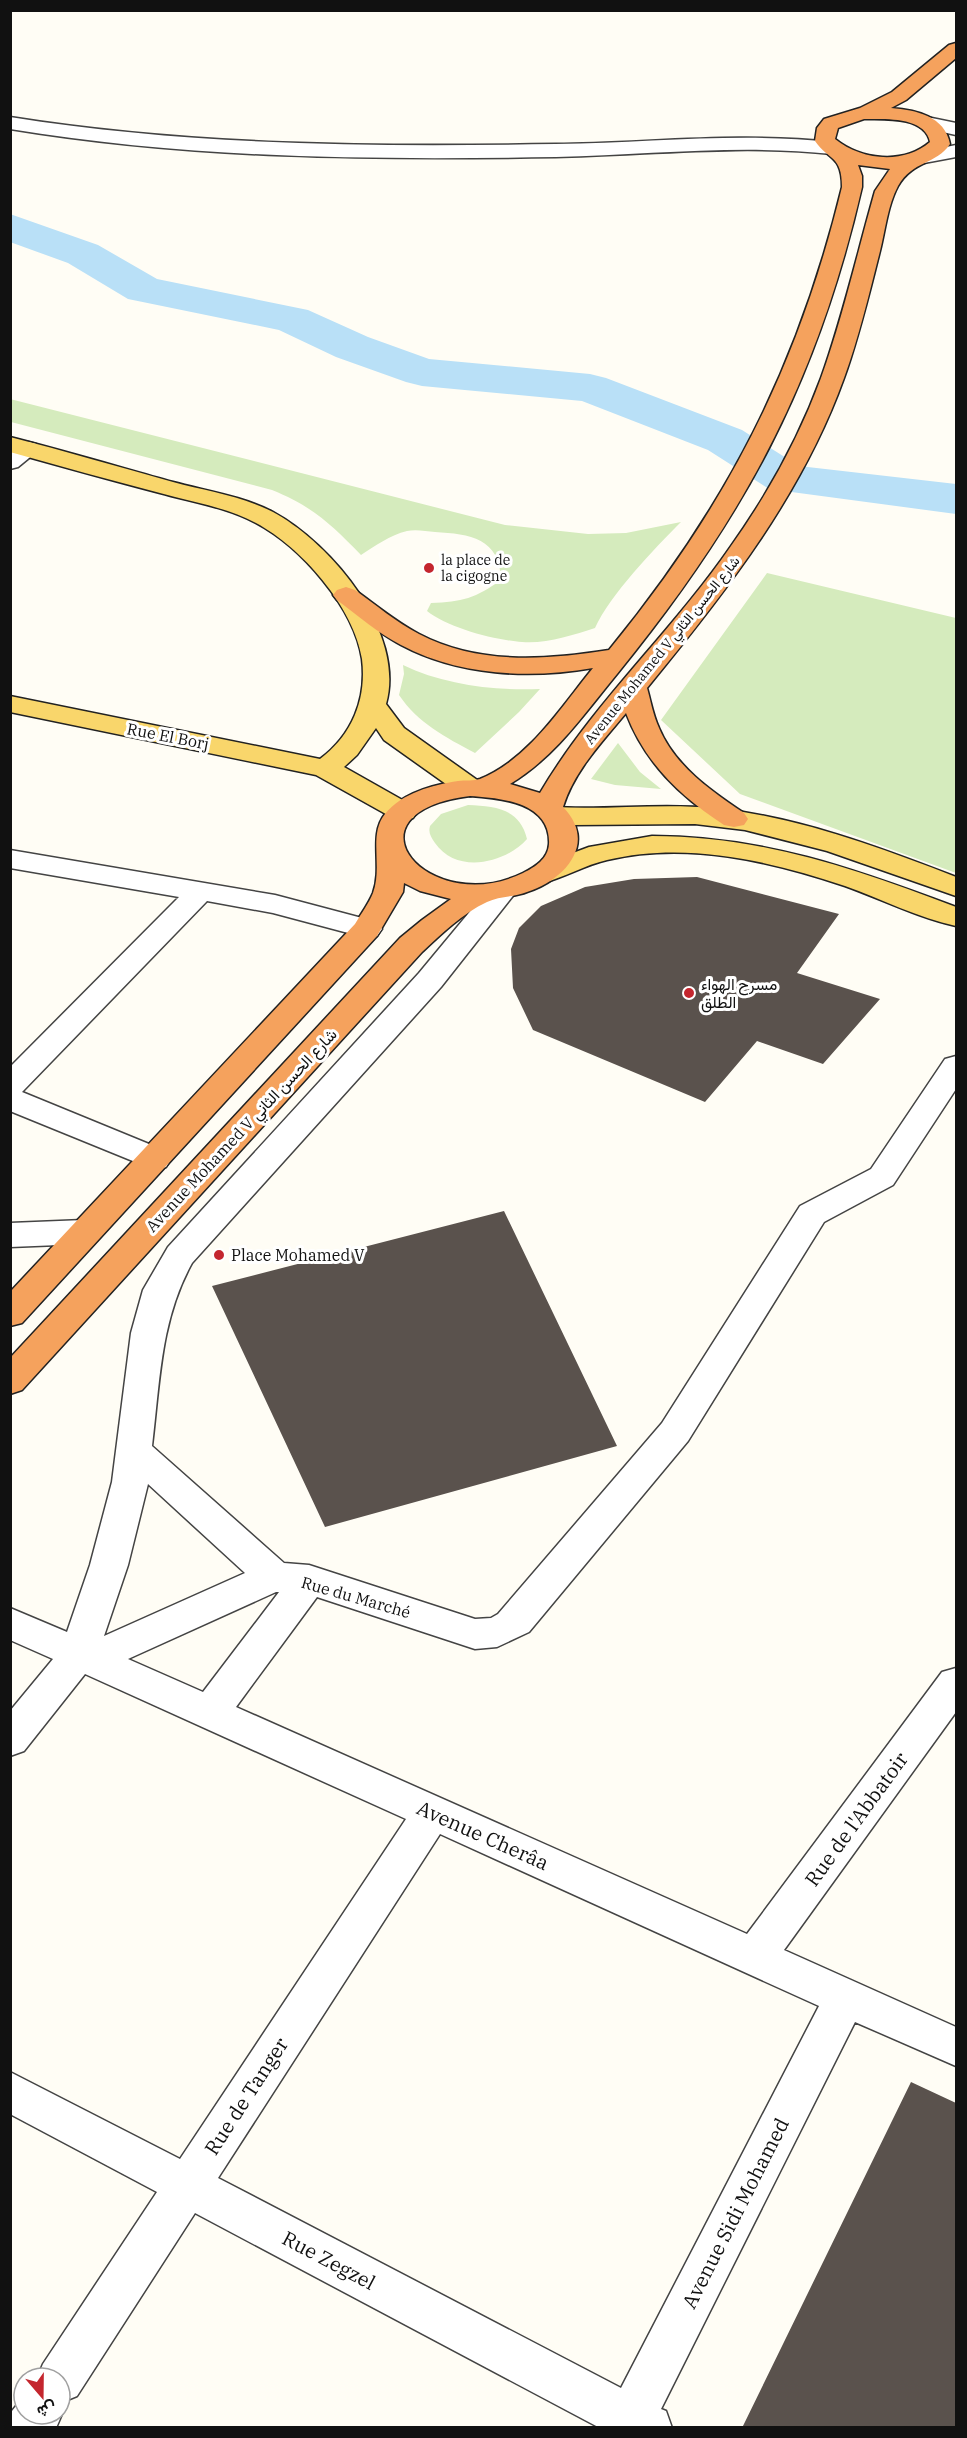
<svg xmlns="http://www.w3.org/2000/svg" width="967" height="2438" viewBox="0 0 967 2438" font-family="'IBM Plex Serif',Vazirmatn,serif">
  <style>
    .green { fill: #d5ebbd }
    .lines { fill: none; stroke-linecap: round; stroke-linejoin: round }
    .river { fill: #b9e0f7; fill-rule: evenodd }
    .building { fill: #5a524d }
    .minor-casing { stroke: #444; stroke-width: 3 }
    .major-casing { stroke: #222; stroke-width: 3 }
    .highway-casing { stroke: #222; stroke-width: 3 }
    .minor { fill: #fff; fill-rule: evenodd }
    .major { fill: #f9d66b; fill-rule: evenodd }
    .highway { fill: #f5a25d; fill-rule: evenodd }
    .poi-dot { fill: #c4262e; stroke: #fff; stroke-width: 2 }
    .labels { text-anchor: middle; dominant-baseline: central; stroke-width: 6; stroke-linejoin: round; paint-order: stroke }
    .far-poi-label { font-size: 14px; fill: #111; stroke: #fff; text-anchor: start }
    .far-street-label { font-size: 14px; fill: #111; stroke: #fff }
    .street-label { font-size: 16px; fill: #111; stroke: #fff }
    .poi-label { font-size: 16px; fill: #111; stroke: #fff; text-anchor: start }
    .near-street-label { font-size: 20px; fill: #111; stroke: #fff }
  </style>
  <rect width="100%" height="100%" fill="#fffdf5"/>
  <path class="green" d="M10,399L505,525L588,534L626,533L681,522C654,549 610,595 595,628C573,635 546,644 522,642C495,640 448,628 427,611L431,603C462,602 476,598 501,580C500,538 470,534 435,532C426,531 415,529 407,531C390,535 375,546 361,555C332,525 312,506 272,490L11,422Z
    M767,573L956,618V873L740,794L661,720Z
    M403,665C444,685 496,691 540,689L519,712L475,753C445,737 418,723 399,695L404,674Z
    M618,743L640,772L661,789L615,785L591,779Z
    M468,805C496,806 520,809 527,839C506,863 457,875 435,843C431,837 428,833 430,826L441,814Z"/>
  <g class="lines">
    <path class="river" d="M10,214L98,245L157,279L308,310L368,337L429,359L590,374L606,378L742,430L799,466L956,484V514L769,489L708,450L582,401L422,386L406,382L336,357L279,330L128,299L68,263L10,242Z"/>
  </g>
  <path class="building" d="M697,877L839,914L797,973L880,999L823,1064L757,1041L705,1102L533,1030L513,988L511,949L519,928L541,906L585,887L634,879Z
    M504,1211L617,1446L325,1527L212,1286Z
    M911,2082L956,2103V2428H742Z"/>
  <g class="lines">
    <g class="minor-casing">
      <path id="minor" d="M10,117C192,146 373,147 556,144C649,143 740,132 832,142L839,144L842,148L839,152L832,154C740,144 649,155 556,157C373,160 192,159 10,129Z
        M927,117L956,123V135L920,127L917,123L920,119Z
        M956,145V157L924,163L917,161L914,157L917,153Z
        M28,442L36,444L40,449L18,467L10,469V450Z
        M10,850L275,895L377,922L382,929L377,936L367,938L273,913L207,901L22,1092L166,1151L171,1159L166,1167L155,1170L10,1111V1067L179,897L10,868Z
        M502,882L512,885L517,891L512,897L441,987L192,1263C160,1321 160,1382 152,1446L284,1563L309,1565L475,1619L491,1618L498,1614L662,1423L800,1206L871,1169L945,1059L956,1056V1089L893,1185L824,1222L688,1441L529,1632L497,1647L475,1649L317,1597L236,1707L747,1934L942,1672L956,1668V1712L784,1950L956,2027V2066L855,2022L661,2409L666,2411L672,2428H600L195,2213L77,2396L60,2403V2378H37L43,2364L157,2192L10,2114V2072L180,2159L406,1819L85,1674L24,1751L10,1756V1711L53,1659L10,1640V1608L67,1632L90,1565L112,1482L131,1333L143,1290L168,1247L419,973L492,885ZM148,1484L245,1573L104,1636L128,1565ZM276,1592H279L203,1692L128,1659ZM440,1834L819,2006L621,2388L218,2178Z
        M84,1220L96,1224L101,1232L96,1240L84,1244L10,1247V1223Z
        M24,2396V2414H60V2410L62,2414L56,2428H10L12,2411Z"/>
    </g>
    <g class="major-casing">
      <path id="major" d="M10,437C65,451 119,467 173,482C206,491 242,496 273,512C332,544 406,633 386,704L404,728L480,782L484,788L480,794L470,796L460,794L384,740L376,728L357,755L344,767L413,806L417,812L413,818L403,820L393,818L316,775L10,712V696L320,759C352,735 367,699 362,659C354,607 301,547 256,523C226,507 192,502 160,493C110,480 60,466 10,452Z
        M554,807C607,810 661,803 714,808C798,817 879,847 956,877V896L827,851L745,830L695,824L574,825L544,821L540,815L544,809Z
        M652,836C762,836 855,869 956,907V926C919,918 881,899 845,886C770,861 687,841 607,860C585,865 565,877 543,883L533,880L529,874L533,868L589,847Z"/>
    </g>
    <g class="highway-casing">
      <path id="highway" d="M956,43V58L906,100L891,108C916,110 945,116 950,144C936,165 913,160 898,186C888,204 885,231 880,251C869,294 859,337 844,378C802,495 725,593 647,688C651,702 653,715 659,728C675,766 711,791 744,813L748,819L744,825L734,827L724,825C680,796 645,763 626,713C602,742 574,771 563,807C598,843 565,880 527,892C515,897 499,896 487,902C463,913 441,934 422,952L22,1390L10,1394V1358L400,938L422,920L451,899L420,891L404,883L403,892L377,936L22,1323L10,1326V1292L355,924C361,914 369,903 373,893C383,866 368,835 385,814C402,793 432,785 458,781C465,780 474,781 480,779C529,759 561,707 593,668C530,679 459,676 401,645C378,633 358,616 337,600L333,595L337,590L346,587L355,590C376,605 396,622 419,634C478,665 546,660 609,650C727,506 798,368 842,187C842,155 829,161 815,141L817,128L824,119L860,108L892,92L949,45ZM864,119C884,119 925,116 930,142C903,165 861,160 835,139L838,128ZM858,165L890,169L875,191C857,254 843,317 821,378C799,438 768,494 731,546C672,632 593,703 540,793L510,784C555,757 584,714 617,674C744,518 817,383 862,187V176ZM470,796C502,798 551,803 549,844C548,859 535,867 523,873C429,919 337,813 470,796Z"/>
    </g>
    <use href="#minor" class="minor"/>
    <use href="#major" class="major"/>
    <use href="#highway" class="highway"/>
  </g>
  <g class="poi-dot">
    <circle cx="429" cy="568" r="6"/>
    <circle cx="689" cy="993" r="6"/>
    <circle cx="219" cy="1255" r="6"/>
  </g>
  <g class="labels">
    <g class="far-poi-label">
      <text x="441" y="560">la place de<tspan x="441" dy="16">la cigogne</tspan></text>
    </g>
    <g class="far-street-label">
      <text transform="translate(662 650) rotate(-51)">Avenue Mohamed V شارع الحسن الثاني</text>
    </g>
    <g class="street-label">
      <text transform="translate(168 736) rotate(11)">Rue El Borj</text>
      <text transform="translate(241 1130) rotate(-47)">Avenue Mohamed V شارع الحسن الثاني</text>
      <text transform="translate(356 1597) rotate(16)">Rue du Marché</text>
    </g>
    <g class="poi-label">
      <text x="701" y="984">مسرح الهواء<tspan x="701" dy="18">الطلق</tspan></text>
      <text x="231" y="1255">Place Mohamed V</text>
    </g>
    <g class="near-street-label">
      <text transform="translate(856 1819) rotate(-54)">Rue de l'Abbatoir</text>
      <text transform="translate(483 1835) rotate(24)">Avenue Cherâa</text>
      <text transform="translate(246 2096) rotate(-57)">Rue de Tanger</text>
      <text transform="translate(735 2213) rotate(-63)">Avenue Sidi Mohamed</text>
      <text transform="translate(329 2260) rotate(28)">Rue Zegzel</text>
    </g>
  </g>
  <rect width="967" height="2438" fill="none" stroke="#111111" stroke-width="24"/>
  <g transform="translate(42 2396) rotate(160)"><circle r="28" fill="#ffffff" stroke="#a0a0a0" stroke-width="1.5"/>
  <path d="M0-4.5L10 22L0 15L-10 22Z" fill="#c4262e"/>
  <text y="-9" font-size="16" font-weight="bold" text-anchor="middle" fill="#111111">ش</text>
  </g>
</svg>
